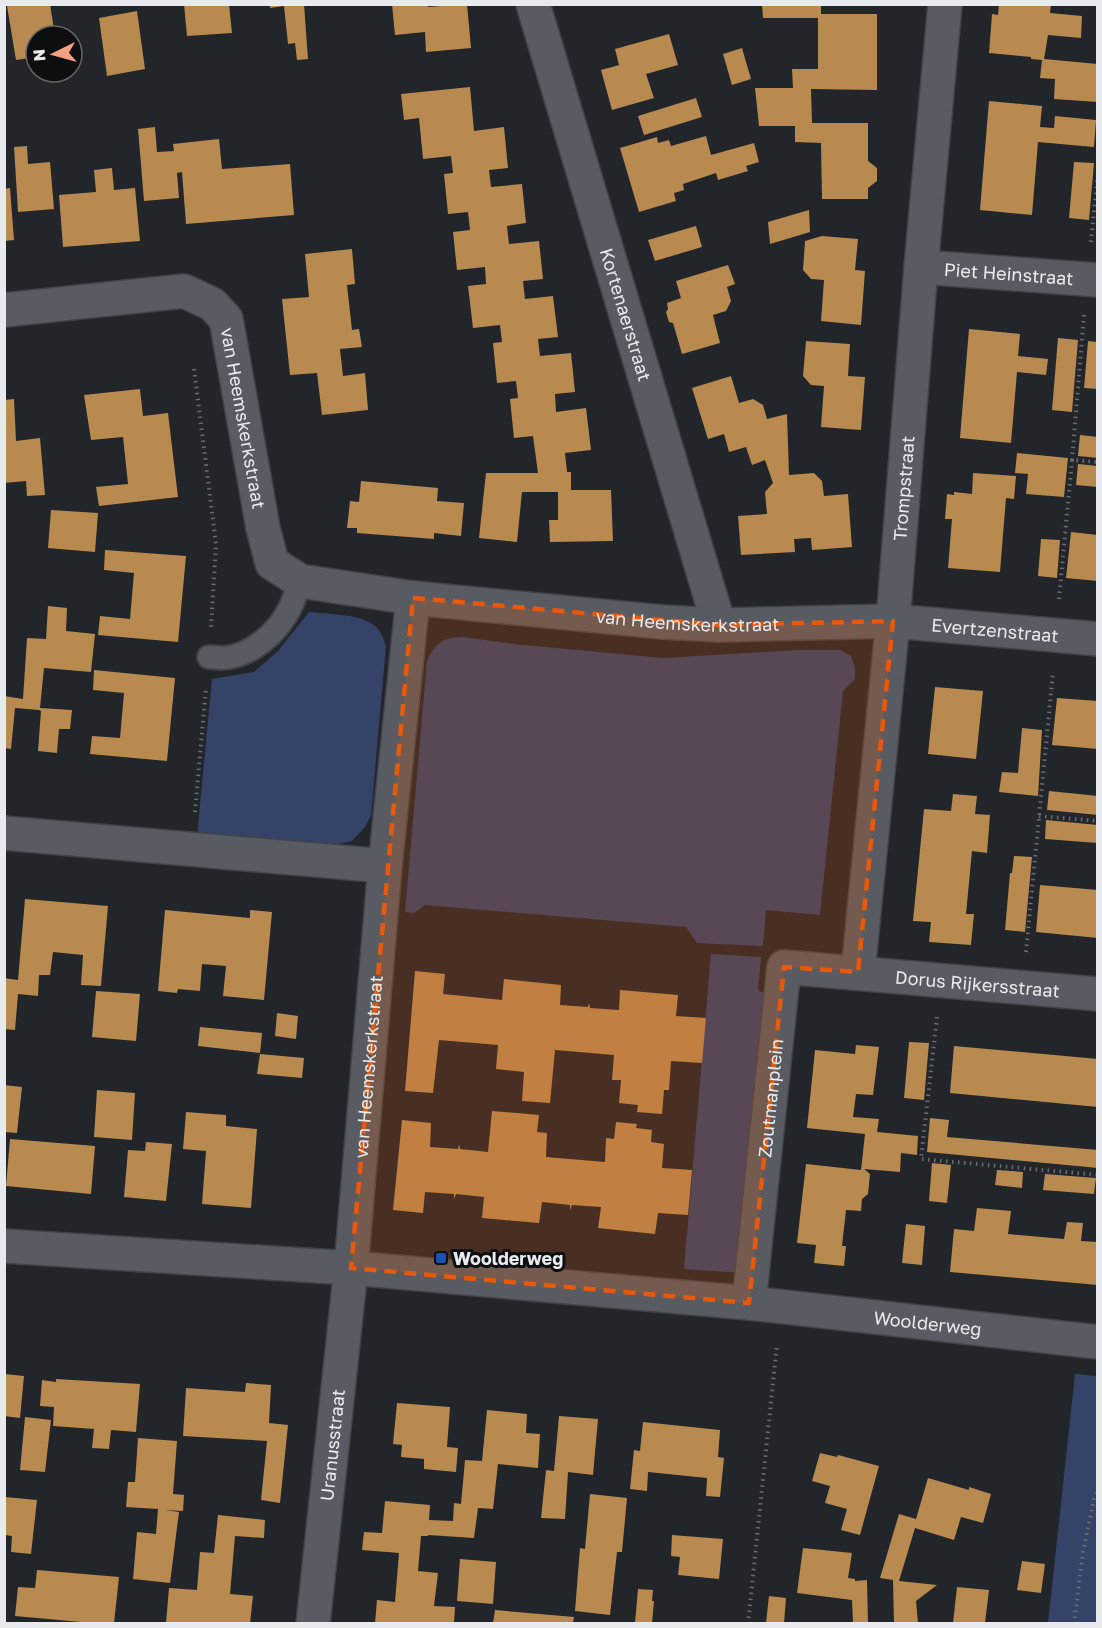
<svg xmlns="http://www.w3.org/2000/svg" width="1102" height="1628" viewBox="0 0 1102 1628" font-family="'Golos Text',sans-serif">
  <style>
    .green { fill: #354368 }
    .building { fill: #b88a4f }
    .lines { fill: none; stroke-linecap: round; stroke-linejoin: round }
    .service-casing { stroke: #414348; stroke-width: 26 }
    .minor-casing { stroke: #414348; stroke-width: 36 }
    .path { stroke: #6b6d72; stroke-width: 4; stroke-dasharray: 1.5 4.5; stroke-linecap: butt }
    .service { stroke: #585b61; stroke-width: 22 }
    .minor { stroke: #585b61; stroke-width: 33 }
    .marked { fill: #e8590c; fill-opacity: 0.2; stroke: #e8590c; stroke-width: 4.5; stroke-dasharray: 12 8; stroke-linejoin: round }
    .transit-dot { fill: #1a4fb4; stroke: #0d0e10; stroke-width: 2 }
    .labels { text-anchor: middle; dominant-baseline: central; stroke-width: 6; stroke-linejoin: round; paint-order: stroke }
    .street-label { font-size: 18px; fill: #e9eaee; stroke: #0d0e10 }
    .poi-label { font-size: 18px; font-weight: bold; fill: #e9eaee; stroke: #0d0e10; text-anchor: start }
  </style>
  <rect width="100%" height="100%" fill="#22252a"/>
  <path class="green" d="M309,612C327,614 355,614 371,623C380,628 383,638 386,646L371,816L365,827L352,841L329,846L197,836L212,679L254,672L278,651Z
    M463,637L513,644L663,658L799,650H840L851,656L855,668V679L843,691L820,915L766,910L763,946L697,943L686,927L425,905L414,913L405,912L427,661C436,642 443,638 463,637Z
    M711,954L761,957L758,991L769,993L742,1273L684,1269Z
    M1075,1374L1097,1376V1623H1048Z"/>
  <path class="building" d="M14,4H50L55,36H36V57L16,60L7,6Z
    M184,4H229L232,33L187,36Z
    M270,4H304L308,59L297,60L295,43L288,44L284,6L270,8Z
    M392,4H428V7L467,4L471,48L426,52L425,32L395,35Z
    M762,4H821V14H877V90L811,89L812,123H868V161L877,168V181L868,188V199H822L821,143L795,142V126H759L755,88H793L792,69H818V18H763Z
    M999,4H1051L1050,13L1082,16L1081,38L1048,35L1044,59L1098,64V102L1054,99L1055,79L1040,78L1042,60L1031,59V57L989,53L992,14L998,15Z
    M137,11L145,69L107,76L99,18Z
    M669,34L678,65L646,74L654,98L612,110L601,70L619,65L615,49Z
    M742,48L751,79L732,85L723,54Z
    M470,87L474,131L504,127L508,168L489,170L491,187L522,184L526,223L507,226L509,244L539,241L543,279L523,281L525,299L553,296L558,337L538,339L540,356L571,353L575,392L555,394L556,412L586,408L591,450L565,453L567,472H571V490H611L613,541L550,542L549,520H558V492H522L517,542L479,538L486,473H538L533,436L514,438L510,399L518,398L516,381L497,383L493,343L502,342L500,325L473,328L468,286L486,284L485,267L457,270L453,232L470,230L468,212L448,214L444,174L453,173L451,156L423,159L419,118L404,120L401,94Z
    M696,98L702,117L644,135L638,116Z
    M989,101L1042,106L1040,127L1054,128L1055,116L1096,120L1094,147L1038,142L1032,215L980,210Z
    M155,127L157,152L174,151L173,144L219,139L222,169L290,164L294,215L186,224L182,172L177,173L179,198L144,201L138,129Z
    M706,136L711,155L754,143L759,162L746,166L748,171L718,180L716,173L683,184L684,190L674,193L676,201L639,212L620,148L657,137L658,143L669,140L671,146Z
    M27,146L28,164L50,162L54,209L18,212L14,147Z
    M1074,162L1094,163L1089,220L1069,218Z
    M112,168L114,190L135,188L140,241L63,247L59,195L96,192L94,170Z
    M10,188L14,240L4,241V189Z
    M809,210L810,232L770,244L768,222Z
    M696,226L702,247L655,261L648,240Z
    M822,236L858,239L855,270L865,271L861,325L821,321L824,280L811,279L803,270L805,241Z
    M352,249L355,284L347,285L352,330L359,329L362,347L340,349L343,376L365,373L368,410L322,415L317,373L290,375L282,299L309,297L305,254Z
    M728,265L735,284L727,287L731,301L726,311L713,315L720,343L682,354L673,323L669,322L666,312L668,309L667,303L681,298L676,281Z
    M969,329L1020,334L1018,356L1048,359L1046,375L1017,372L1011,443L960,438Z
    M1058,338L1078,340L1072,412L1052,410Z
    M806,341L850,344L848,376L865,377L861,430L821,427L824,386L811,385L803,376Z
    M1088,341L1098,342V389L1084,388Z
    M731,376L739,403L753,399L763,405L767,419L787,414L789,475L814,473L822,481L824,496L848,494L852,547L812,550L811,538L794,539L795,552L741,555L738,516L767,514L765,492L773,483L765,460L752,465L746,447L729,452L724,434L708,439L692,388Z
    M140,389L143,416L168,413L178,497L99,506L96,487L128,484L123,437L91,440L84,395Z
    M14,399L16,441L40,438L45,495L27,496L26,481L4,483V400Z
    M1080,435L1098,437V458L1078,456Z
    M1017,453L1068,458L1064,497L1026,494L1028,474L1015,473Z
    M1078,464L1098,466V487L1076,485Z
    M973,473L1016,476L1014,499L1006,498L1000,572L948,568L952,519H945L947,494L954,495V492L972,494Z
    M361,481L438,488L437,501L464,503L461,536L434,533V539L357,533V528H347L350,501L359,502Z
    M51,510L98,513L95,552L48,548Z
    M1071,532L1098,535V581L1066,578Z
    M1041,539L1060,540L1057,578L1038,576Z
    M105,550L186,556L178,642L98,635L100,616L130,619L134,573L104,570Z
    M48,606L67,608L66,631L95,634L91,672L44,668L40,708L72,710L70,729H59L57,753L38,751L41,711L39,710L15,708L11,749L4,748V696L23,699L27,638L46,639Z
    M94,670L175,678L167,761L90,754L92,736L120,738L124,693L93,690Z
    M935,687L983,691L976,759L928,754Z
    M1057,698L1098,701V749L1052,745Z
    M1022,728L1042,730L1038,796L999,792L1002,772L1018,773Z
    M1049,791L1098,796V815L1047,810Z
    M953,794L977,796L975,814L990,815L987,853L972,851L966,914H974L971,945L929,942L931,922L913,921L924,809L951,811Z
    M1046,820L1098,825V843L1045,839Z
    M1014,856L1032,857L1025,932L1005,930L1010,873H1012Z
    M1040,885L1098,890V938L1036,932Z
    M25,899L108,906L101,986L81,985L83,955L53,952L50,975H39L38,996L18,994L15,1030L4,1029V978L18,980Z
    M165,910L250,918V910L272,912L264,1000L223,996L226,966L202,964L200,991L178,989L177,993L158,991Z
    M415,971L445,974L443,994L502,1000L504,979L561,985L560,1005L588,1007L589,1003L590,1008L619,1010L620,990L678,995L676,1016L706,1018L702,1063L671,1061L669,1090H664L662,1114L637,1112L638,1105L619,1103L621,1080H612L614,1055L555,1050L550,1103L522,1101L524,1072L496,1069L498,1045L439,1040L433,1093L405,1091Z
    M96,991L140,994L136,1041L92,1037Z
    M277,1013L298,1016L296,1039L275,1036Z
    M200,1027L262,1033L260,1053L198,1046Z
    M909,1042L929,1043L924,1100L904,1098Z
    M856,1045L879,1047L873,1095L856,1094L853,1117L879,1119L877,1132L918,1136L917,1155L901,1153L900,1172L864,1169L870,1174L868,1194L862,1199L861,1211L846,1210L842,1246H846L844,1266L814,1263L816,1245L797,1243L806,1164L861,1170L865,1134L807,1128L815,1050L855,1054Z
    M954,1046L1098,1059V1107L950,1093Z
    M260,1054L304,1058L302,1078L257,1074Z
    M4,1085L22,1087L17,1133L4,1132Z
    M97,1090L135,1093L132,1140L94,1137Z
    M492,1111L539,1115L537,1132L547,1133L546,1157L605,1162L606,1138L614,1139L616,1122L637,1124L636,1128L652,1130L651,1142L664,1144L662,1168L692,1170L688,1215L658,1213L655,1234L598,1228L601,1207L572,1205L570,1210V1205L542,1202L539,1223L482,1218L484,1197L456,1194L454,1199V1194L425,1192L423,1213L393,1210L402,1120L431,1123L430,1147L458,1149L459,1144L460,1149L488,1152Z
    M186,1112L226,1115V1126L257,1129L251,1208L202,1204L206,1151L183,1149Z
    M930,1118L949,1120L947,1137L1098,1150V1168L927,1152Z
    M10,1139L95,1146L91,1194L6,1186Z
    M146,1142L172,1144L166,1201L124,1197L128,1150L145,1151Z
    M932,1163L951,1165L947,1203L929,1201Z
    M997,1170L1023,1172L1022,1188L995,1185Z
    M1045,1174L1096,1178L1094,1194L1043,1190Z
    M977,1208L1011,1211L1008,1234L1064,1239L1067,1222L1083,1223L1081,1241L1098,1242V1285L950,1272L954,1229L974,1231Z
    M906,1224L925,1226L922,1265L902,1263Z
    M5,1374L24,1376L20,1418L4,1416Z
    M56,1379L140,1384L136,1432L111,1430L109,1449L92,1448L94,1429L53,1426L54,1407L40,1406L42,1380L56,1382Z
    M246,1383L271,1385L269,1423L288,1425L280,1503L261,1500L267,1441L183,1436L186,1388L245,1392Z
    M397,1403L450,1407L447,1447L458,1448L456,1472L424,1469V1459L401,1457L402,1445L393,1444Z
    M487,1410L527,1414L526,1433L540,1434L538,1468L498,1464L493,1509L478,1508L474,1538L428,1535V1536H421L418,1571L438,1573L434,1606L455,1607L454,1623H375L377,1600L395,1602L399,1553L362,1550L364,1532L382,1533L385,1501L430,1505L429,1520L453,1521L454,1503L461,1504L465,1460L482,1461Z
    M559,1416L598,1419L593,1475L568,1472L565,1519L541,1518L546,1470L554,1471Z
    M25,1417L51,1420L45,1472L20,1470Z
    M643,1422L720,1430L718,1457L724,1458L720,1497L706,1496L707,1478L648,1472L647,1491L630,1489L634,1450L640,1451Z
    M138,1438L177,1441L173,1494L184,1495L183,1511L165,1510L179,1512L170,1583L133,1579L137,1532L156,1534L158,1509L126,1507L128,1482H135Z
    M820,1453L837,1457L838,1455L879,1466L860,1535L841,1530L847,1509L825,1503L830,1486L812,1481Z
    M928,1478L969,1490V1487L991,1494L983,1523L961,1517L954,1540L915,1528L899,1581L937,1585L916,1601L918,1623H894L893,1580L880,1578L899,1514L916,1519Z
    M590,1494L627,1498L622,1552H617L610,1615L575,1611L580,1548L585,1549Z
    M5,1497L37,1500L31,1554L11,1552L12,1536L5,1535Z
    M218,1515L265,1520L264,1538L235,1536L230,1594L253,1596L250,1623H166L169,1588L197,1590L200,1552L214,1553Z
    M672,1535L723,1539L719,1579L678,1575L680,1557L671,1556Z
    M803,1548L852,1553L848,1578L855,1579V1581L867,1580L868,1623H853L852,1600L797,1593Z
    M460,1559L496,1562L493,1604L457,1601Z
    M1022,1561L1045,1564L1041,1593L1017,1590Z
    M37,1570L119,1577L114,1623H92L15,1616L18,1587L35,1588Z
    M957,1587L989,1590L985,1623H953Z
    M638,1589L653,1590L652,1601H654L652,1623H635Z
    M769,1596L786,1598L784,1623H766Z
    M495,1610L574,1617L573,1623H493Z"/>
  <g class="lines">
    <g class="service-casing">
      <path id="service" d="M209,657C214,657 219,658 223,658C252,656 278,632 290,608C294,600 297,590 300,581"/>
    </g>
    <g class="minor-casing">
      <g id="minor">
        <path id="s1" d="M533,4L719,625"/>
        <path id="s2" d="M921,267L1098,280"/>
        <path id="s3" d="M4,310L184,291L212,304L226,319L263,528L272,563L300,581L413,598L662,622L719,625L893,621L1098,639"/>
        <path d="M4,833L385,866"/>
        <path id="s4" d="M858,972L893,621L921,267L945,4"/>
        <path id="s5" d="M4,1246L351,1268L749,1303L1098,1342"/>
        <path id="s6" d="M749,1303L784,967L1098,994"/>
        <path id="s7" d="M313,1624L351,1268L385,866L413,598"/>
      </g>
    </g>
    <path class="path" d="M1091,242L1098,173
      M1084,315L1072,460L1098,462
      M194,369L216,544L211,627
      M1059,599L1072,460
      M195,812L206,688
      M1039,816L1098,821
      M1026,952L1053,672
      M937,1017L921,1159L1098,1175
      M748,1624L777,1344
      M1074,1624L1083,1552L1094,1499L1098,1491"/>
    <use href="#service" class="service"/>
    <use href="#minor" class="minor"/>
  </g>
  <path class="marked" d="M413,598L719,625L893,621L858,972L784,967L749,1303L351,1268Z"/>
  <rect class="transit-dot" x="435" y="1252" width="12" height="12" rx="3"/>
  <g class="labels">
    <g class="street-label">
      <text stroke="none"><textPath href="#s2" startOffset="88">Piet Heinstraat</textPath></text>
      <text stroke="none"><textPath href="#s1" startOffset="324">Kortenaerstraat</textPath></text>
      <text stroke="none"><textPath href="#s3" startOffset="333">van Heemskerkstraat</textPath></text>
      <text stroke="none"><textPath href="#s4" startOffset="486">Trompstraat</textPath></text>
      <text stroke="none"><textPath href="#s3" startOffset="904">van Heemskerkstraat</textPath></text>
      <text stroke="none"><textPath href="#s3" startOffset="1212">Evertzenstraat</textPath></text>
      <text stroke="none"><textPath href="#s6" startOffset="532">Dorus Rijkersstraat</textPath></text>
      <text stroke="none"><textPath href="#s7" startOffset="560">van Heemskerkstraat</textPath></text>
      <text stroke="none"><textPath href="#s6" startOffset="206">Zoutmanplein</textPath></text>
      <text stroke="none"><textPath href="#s5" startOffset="927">Woolderweg</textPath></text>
      <text stroke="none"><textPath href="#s7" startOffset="180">Uranusstraat</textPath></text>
    </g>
    <g class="poi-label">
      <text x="453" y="1258">Woolderweg</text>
    </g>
  </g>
  <rect width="1102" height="1628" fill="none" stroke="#e9eaee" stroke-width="12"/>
  <g transform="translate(54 54) rotate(265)"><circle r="28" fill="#0d0e10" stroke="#656669" stroke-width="1.5"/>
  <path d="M0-4.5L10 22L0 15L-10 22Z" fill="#f2a17e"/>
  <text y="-9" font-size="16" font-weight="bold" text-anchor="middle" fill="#e9eaee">N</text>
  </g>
</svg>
